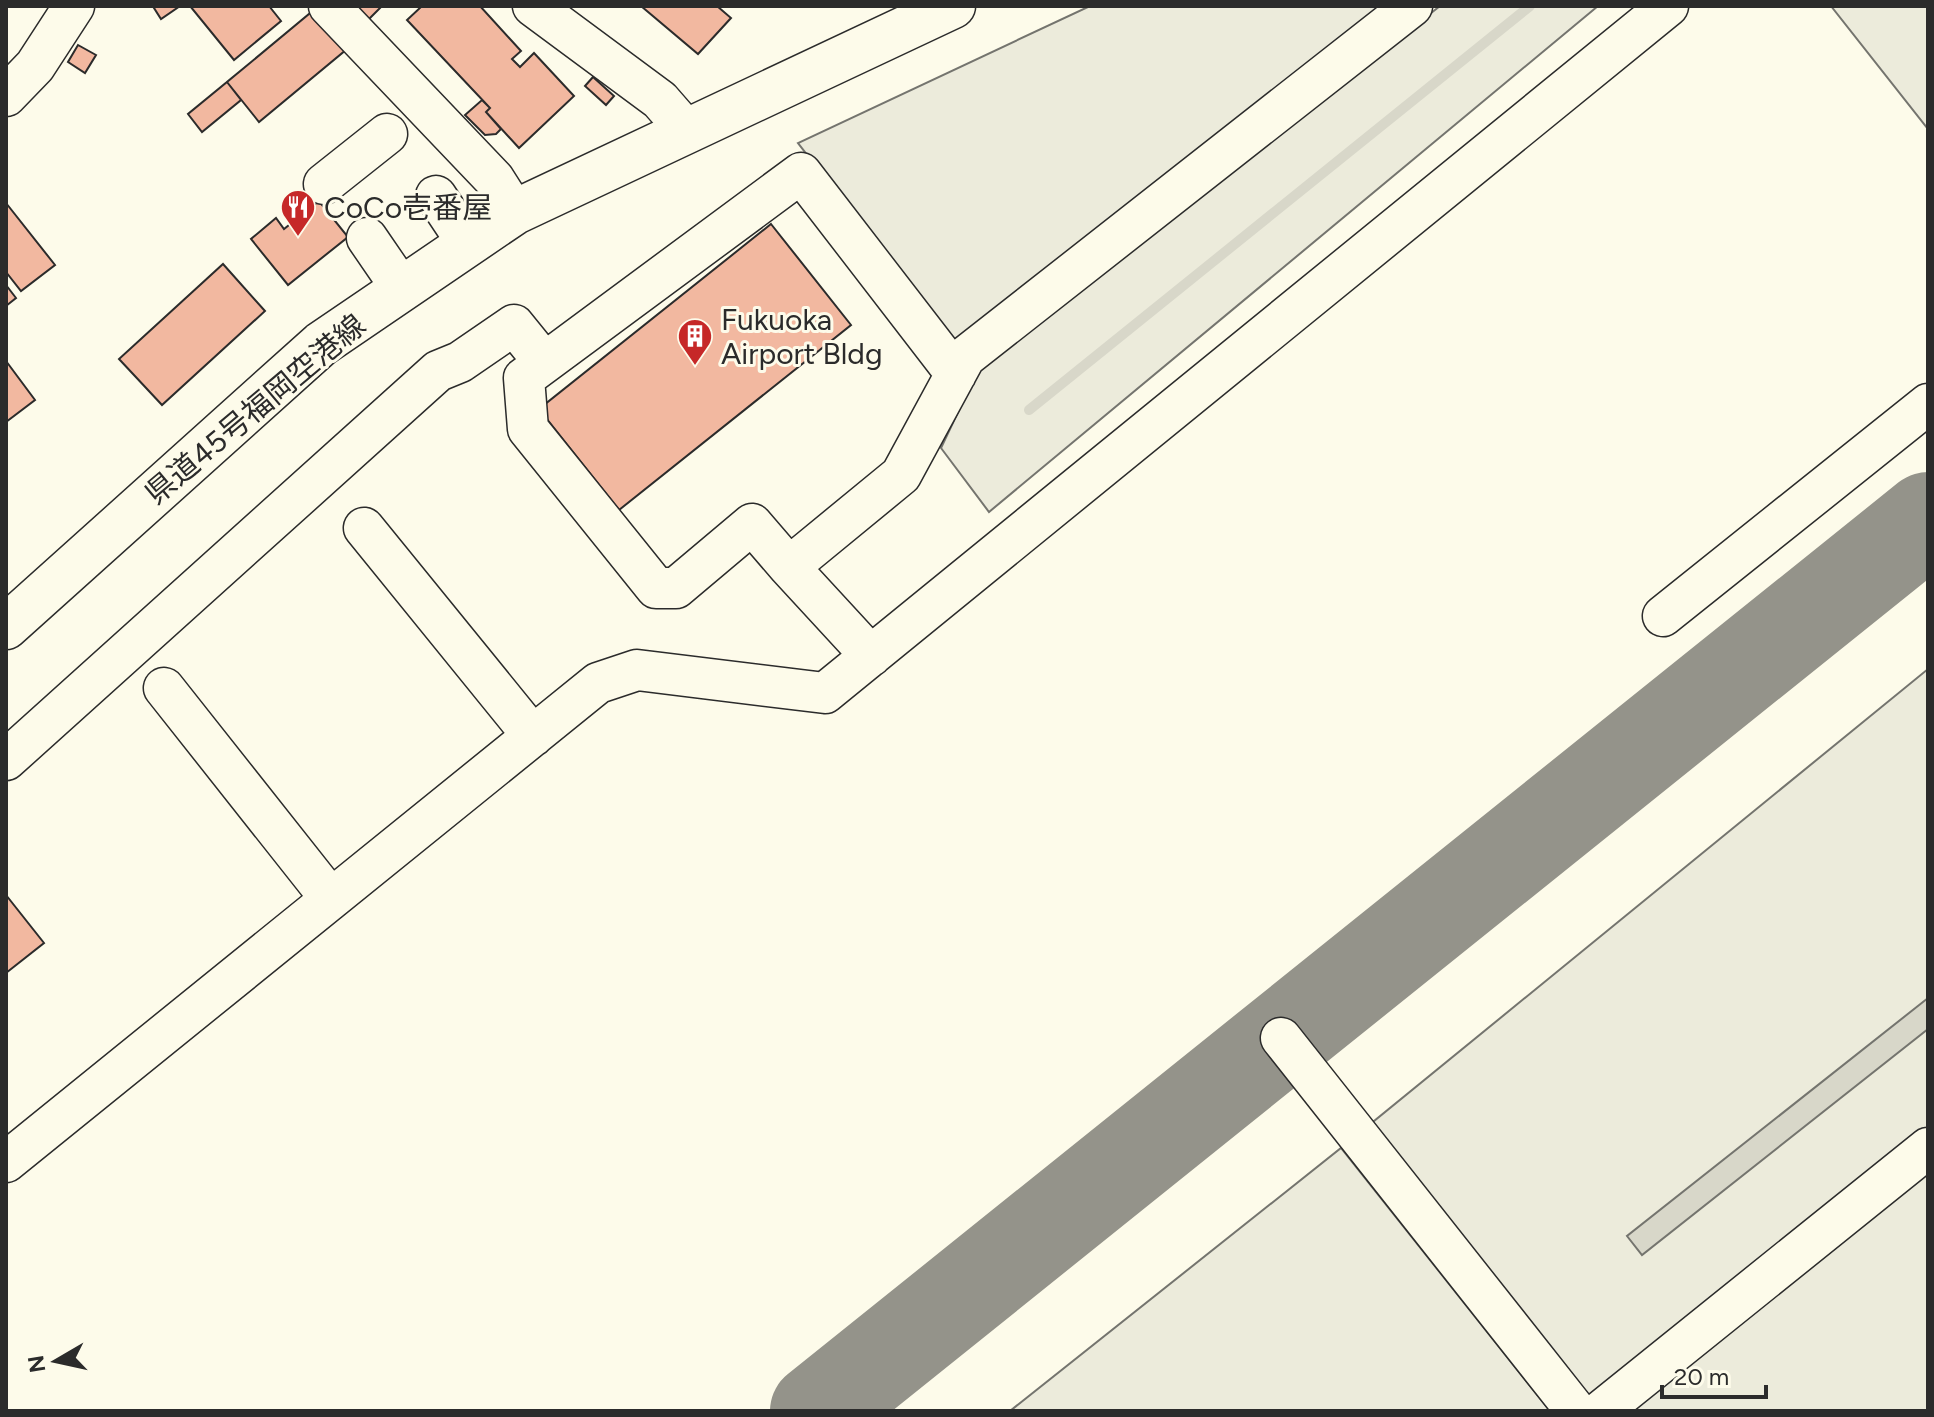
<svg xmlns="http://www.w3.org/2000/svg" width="1934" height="1417" viewBox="0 0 1934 1417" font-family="Figtree,'Noto Sans JP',sans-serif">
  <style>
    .green { fill: #ecebdb; stroke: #74746e; stroke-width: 2 }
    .water { fill: #d8d7c9; stroke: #74746e; stroke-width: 2 }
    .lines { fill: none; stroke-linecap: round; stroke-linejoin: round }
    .stream { stroke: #d8d7c9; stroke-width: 10 }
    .taxiway { stroke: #94938a; stroke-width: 94 }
    .building { fill: #f2b8a0; stroke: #2b2b2b; stroke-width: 2 }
    .minor-casing { stroke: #2b2b2b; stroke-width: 43 }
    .major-casing { stroke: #2b2b2b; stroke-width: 47 }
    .minor { stroke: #fdfbea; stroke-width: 40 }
    .major { stroke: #fdfbea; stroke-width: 44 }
    .labels { text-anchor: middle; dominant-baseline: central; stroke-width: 6; stroke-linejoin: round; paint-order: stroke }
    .poi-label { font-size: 30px; fill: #2b2b2b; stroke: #fdfbea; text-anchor: start }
    .street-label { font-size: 30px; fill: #2b2b2b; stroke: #fdfbea }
  </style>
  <rect width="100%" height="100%" fill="#fdfbea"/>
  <path class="green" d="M1090,6H1380L953,343L798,143Z
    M1440,6H1598L989,512L941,448L977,372Z
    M1831,6H1928V129Z
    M1928,669V1132L1583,1405L1368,1126Z
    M1341,1148L1550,1411H1010Z
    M1928,1162V1411H1616Z"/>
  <path class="water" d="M1928,998V1029L1642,1255L1627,1236Z"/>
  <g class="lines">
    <path class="stream" d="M1029,410L1530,6"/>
    <path class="taxiway" d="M817,1411L1928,519"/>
  </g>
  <path class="building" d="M157,6H180L161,19L154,8Z
    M190,6H269L281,21L234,60Z
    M346,6H382L359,29Z
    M422,6H480L521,51L512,59L520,67L534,53L574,96L519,148L486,112L490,108L407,20Z
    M641,6H717L731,18L698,54Z
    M315,9L347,49L259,122L227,82Z
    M78,45L96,55L85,73L68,62Z
    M593,77L614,96L606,105L585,86Z
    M227,82L241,100L202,132L188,114Z
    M482,100L490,108L486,112L501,129L496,134L485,135L465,115Z
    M319,201L348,237L288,285L251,239L276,218L284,229Z
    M6,203L55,265L21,291L6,272Z
    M771,224L851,325L619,510L539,409Z
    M223,264L265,311L162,405L119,359Z
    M6,285L16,298L6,306Z
    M6,361L35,400L6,422Z
    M6,895L44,943L6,973Z"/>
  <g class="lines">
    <g class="minor-casing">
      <path id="minor" d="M329,6L494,179L515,212
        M533,6L660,100L687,131
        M6,96L35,66L74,6
        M324,184L387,134
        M436,196L468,244
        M367,238L402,289
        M364,528L533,736
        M789,567L752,524L676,588H656L528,429L524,378L801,173L956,374
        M1663,616L1928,404
        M871,656L789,567L901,475L965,357L1412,6
        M164,688L331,899
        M6,760L438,371L460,362L514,325L544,362
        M1281,1038L1576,1411
        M6,1162L598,683L637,670L825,693L1668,6
        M1601,1411L1928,1148"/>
    </g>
    <g class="major-casing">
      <path id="major" d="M6,627L321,344L515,212L953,6"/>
    </g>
    <use href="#minor" class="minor"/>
    <use href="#major" class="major"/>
  </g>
  <defs>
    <g id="restaurant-pin" transform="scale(1.8)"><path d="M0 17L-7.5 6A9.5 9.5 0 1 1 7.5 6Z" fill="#c62828" stroke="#fdfbea"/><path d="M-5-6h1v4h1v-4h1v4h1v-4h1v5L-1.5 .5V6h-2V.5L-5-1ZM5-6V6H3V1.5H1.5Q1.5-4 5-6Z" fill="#fff"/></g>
    <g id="building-pin" transform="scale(1.8)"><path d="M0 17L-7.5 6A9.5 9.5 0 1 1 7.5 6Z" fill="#c62828" stroke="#fdfbea"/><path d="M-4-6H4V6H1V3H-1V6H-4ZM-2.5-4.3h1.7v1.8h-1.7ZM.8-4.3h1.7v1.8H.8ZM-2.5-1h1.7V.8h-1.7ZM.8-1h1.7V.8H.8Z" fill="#fff"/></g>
  </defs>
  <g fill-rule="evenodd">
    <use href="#restaurant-pin" x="298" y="207"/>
    <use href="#building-pin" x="695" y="336"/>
  </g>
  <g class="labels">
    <g class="poi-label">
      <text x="324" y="207">CoCo壱番屋</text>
      <text x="721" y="319">Fukuoka<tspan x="721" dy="34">Airport Bldg</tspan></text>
    </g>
    <g class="street-label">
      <text transform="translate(255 409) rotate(-40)">県道45号福岡空港線</text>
    </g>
  </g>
  <rect width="1934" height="1417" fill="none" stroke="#2b2b2b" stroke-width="16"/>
  <g transform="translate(56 1361) rotate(261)" stroke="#fdfbea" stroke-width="6" paint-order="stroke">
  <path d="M0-6L14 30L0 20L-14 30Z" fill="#2b2b2b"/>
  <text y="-12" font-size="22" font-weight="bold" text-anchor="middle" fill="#2b2b2b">N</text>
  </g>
  <path d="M1662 1385v12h104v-12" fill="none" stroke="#2b2b2b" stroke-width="4"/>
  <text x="1674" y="1385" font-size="24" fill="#2b2b2b" stroke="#fdfbea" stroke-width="6" paint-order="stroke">20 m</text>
</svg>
